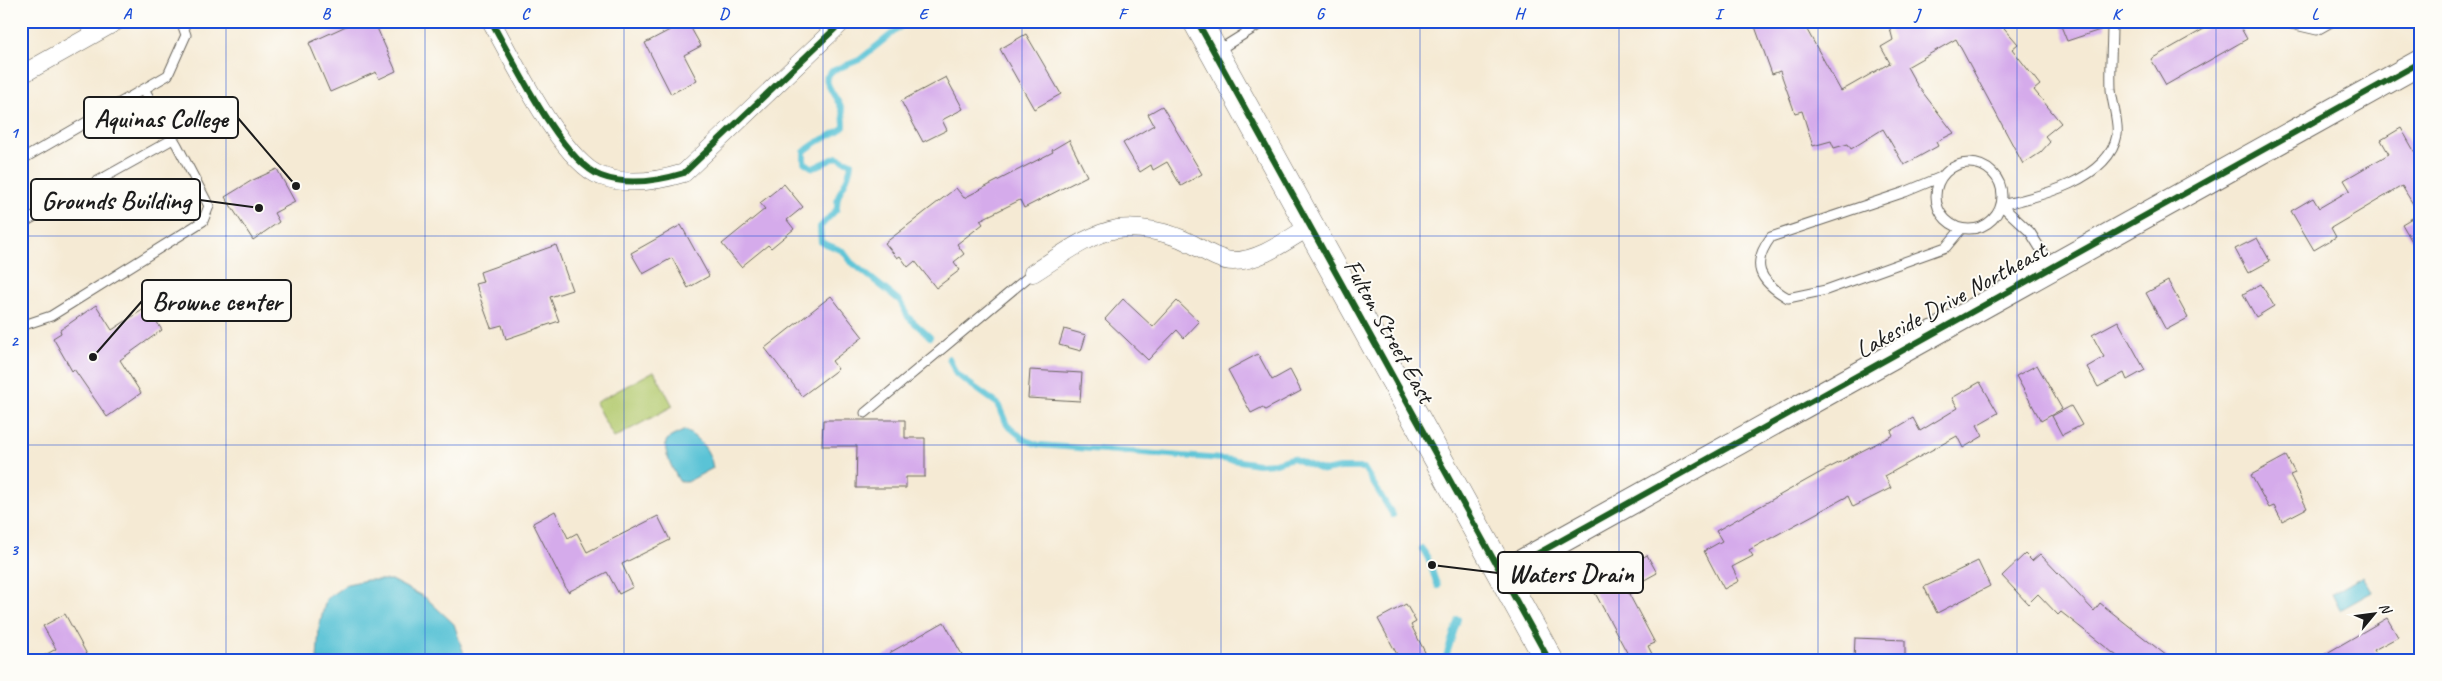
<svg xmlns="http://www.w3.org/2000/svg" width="2442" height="681" viewBox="0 0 2442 681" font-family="Caveat,sans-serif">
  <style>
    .green { fill: #b4ca6f; stroke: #687346 }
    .water { fill: #5ac3d6; stroke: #3b7079 }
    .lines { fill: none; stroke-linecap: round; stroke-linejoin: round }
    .stream { stroke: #5ac3d6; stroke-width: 6 }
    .building { fill: #d5abeb }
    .lane-casing { stroke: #68645c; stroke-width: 11 }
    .street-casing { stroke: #68645c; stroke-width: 19 }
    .secondary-casing { stroke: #68645c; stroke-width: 27 }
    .primary-casing { stroke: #68645c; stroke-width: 29 }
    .lane { stroke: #fff; stroke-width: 9 }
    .street { stroke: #fff; stroke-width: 18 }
    .secondary { stroke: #fff; stroke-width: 25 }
    .primary { stroke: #fff; stroke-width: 28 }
    .cycleway-casing { stroke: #fdfcf7; stroke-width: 9 }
    .cycleway { stroke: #1b5e20; stroke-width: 6 }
    .grid { fill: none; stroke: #1d4ed8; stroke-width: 1; stroke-opacity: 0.55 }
    .labels { text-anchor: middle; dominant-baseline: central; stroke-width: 4; stroke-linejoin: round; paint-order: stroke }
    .street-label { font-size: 25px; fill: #1c1c1c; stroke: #fdfcf7 }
    .leader { fill: none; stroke: #1c1c1c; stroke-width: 2 }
    .callout-dot { fill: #1c1c1c; stroke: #fdfcf7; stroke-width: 2 }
    .callout { fill: #fdfcf7; stroke: #1c1c1c; stroke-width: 2 }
    .callout-label { font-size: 26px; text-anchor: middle; font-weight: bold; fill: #1c1c1c }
    .neatline { fill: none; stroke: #1d4ed8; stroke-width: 2 }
    .grid-label { font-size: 16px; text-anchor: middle; font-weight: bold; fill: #1d4ed8 }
  </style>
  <rect width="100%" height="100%" fill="#fdfcf7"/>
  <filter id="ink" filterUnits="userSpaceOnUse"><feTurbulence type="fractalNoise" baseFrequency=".02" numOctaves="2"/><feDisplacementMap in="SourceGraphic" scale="10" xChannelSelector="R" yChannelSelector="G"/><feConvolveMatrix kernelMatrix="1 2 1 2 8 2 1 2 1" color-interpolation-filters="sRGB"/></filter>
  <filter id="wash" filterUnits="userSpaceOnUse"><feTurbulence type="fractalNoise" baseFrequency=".0096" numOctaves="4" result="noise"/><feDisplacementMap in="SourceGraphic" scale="20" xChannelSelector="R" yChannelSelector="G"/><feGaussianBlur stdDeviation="1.12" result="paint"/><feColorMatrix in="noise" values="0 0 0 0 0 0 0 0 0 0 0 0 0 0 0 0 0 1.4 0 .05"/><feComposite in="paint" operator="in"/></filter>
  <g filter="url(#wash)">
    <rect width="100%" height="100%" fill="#f5ead4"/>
    <path class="green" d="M654,371L673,406L614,438L595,403Z"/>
    <path class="water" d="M685,430C700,440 710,449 713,468L687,482L679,481C675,473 661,449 667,440C671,436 680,433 685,430Z
      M2363,576L2372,592L2340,610L2332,594Z
      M367,580H391L426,598L454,624L466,660H317L319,628L326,599L347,584Z"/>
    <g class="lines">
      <path class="stream" d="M904,24L859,60L832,71L826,78C832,100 845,101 844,127C830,138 817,139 804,152V162L813,168L837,157L851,163C849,186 836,187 837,209L820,227L821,242L843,251L851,262L900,301L908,317L930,337
        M949,358L956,374L998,404L1007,425L1025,440L1039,445L1234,460L1258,464L1275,463L1292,458L1324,471L1340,468H1364L1393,515
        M1422,549C1432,560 1431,573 1438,586
        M1445,660L1458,619"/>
    </g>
    <g id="blocks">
      <path class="building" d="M357,21H374L396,71L379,79L376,72L330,92L309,43Z
        M687,21L701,46L684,55L697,80L671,94L645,43Z
        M1753,21H1802L1841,91L1890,63L1881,47L1893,40L1888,21H1998L2018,44L2012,49L2040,85L2034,90L2061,123L2045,136L2050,142L2040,153L2023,164L1956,39L1907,67L1917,85L1954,133L1936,142L1938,146L1904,165L1883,129L1851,149L1848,144L1834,148L1831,141L1813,146L1802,111L1795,113L1780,71L1772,74Z
        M2059,21H2106V28L2067,41Z
        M2218,21H2237L2247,39L2166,85L2151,59Z
        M1026,34L1061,94L1034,109L1000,49Z
        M946,77L963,109L942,120L947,130L923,142L901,101Z
        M1162,106L1202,174L1181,186L1167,162L1153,170L1151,165L1140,172L1123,143L1154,125L1148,114Z
        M2401,128L2421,163V257L2402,224L2419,214L2402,186L2331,228L2336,237L2314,250L2291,211L2313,198L2319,208L2350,190L2344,180L2389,154L2381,140Z
        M1069,140L1087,176L1024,208L1020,200L980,220L983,224L957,244L964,254L954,262L960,270L936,288L915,261L908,267L900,256L897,258L885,243L956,188L964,198L1053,152L1052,150Z
        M277,169L295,202L274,213L279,222L253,240L225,197L251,181Z
        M784,184L803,207L787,220L794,229L771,248L768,245L741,267L722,244L765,209L760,203Z
        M681,225L709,276L688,288L672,258L643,274L631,253Z
        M2257,238L2270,261L2248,273L2235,249Z
        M556,245L572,290L550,297L559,321L506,339L502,325L491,328L475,284L483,282L480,272Z
        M2168,281L2188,318L2166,330L2146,293Z
        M2261,284L2274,306L2256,317L2243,294Z
        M831,296L863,337L832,361L838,369L802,396L765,348Z
        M1123,299L1153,327L1177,301L1199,322L1184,338L1177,330L1148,360L1105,319Z
        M96,305L112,330L147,307L162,330L120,360L141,393L107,417L74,369L72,371L53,338L61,333L60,330Z
        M2118,321L2145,370L2127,380L2124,373L2098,387L2087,367L2104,357L2092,335Z
        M1064,329L1086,335L1081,351L1059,345Z
        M1258,354L1272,380L1290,370L1301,391L1265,410L1263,407L1251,413L1228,370Z
        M2037,365L2062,409L2041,421L2016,376Z
        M1030,370L1082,373L1080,401L1028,398Z
        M1980,382L1998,413L1977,425L1983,436L1963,448L1957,436L1885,476L1891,488L1853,507L1848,496L1749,550L1753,556L1732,567L1739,581L1724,589L1704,551L1722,541L1716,531L1823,471L1893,435L1891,431L1913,418L1920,431L1958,408L1952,398Z
        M2071,406L2082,425L2062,435L2052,416Z
        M823,420H905V438H925V477H906V488H856L857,446H822Z
        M2286,456L2295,473L2290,475L2307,508L2282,521L2274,506L2269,508L2251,475Z
        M555,511L568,538L577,533L587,552L658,516L670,540L622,564L633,587L619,594L607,572L568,592L533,523Z
        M2025,554L2032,561L2040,554L2094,611L2100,603L2172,660H2122L2061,612L2058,615L2038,594L2028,604L2002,576Z
        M1647,555L1657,573L1630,588L1633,592L1629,594L1655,643L1648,646L1655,660H1631L1588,580L1618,563L1622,570Z
        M1978,561L1990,586L1937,613L1924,587Z
        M1406,604L1416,622L1411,625L1429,660H1400L1378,619Z
        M65,614L90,660H36L56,649L43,626Z
        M2387,618L2398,637L2374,650L2380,660H2315Z
        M944,622L965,660H877Z
        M1855,638L1905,640V660H1854Z"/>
    </g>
  </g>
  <g filter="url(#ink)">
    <use href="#blocks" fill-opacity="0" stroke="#68645c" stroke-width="1"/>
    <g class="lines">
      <g class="lane-casing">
        <path id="lane" d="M2289,21L2291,24L2317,30L2333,21
          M1217,51L1265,21
          M21,160L168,75L186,35L181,21
          M1936 196a33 33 0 1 1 66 0a33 33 0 1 1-66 0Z
          M1941,177L1905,192L1771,237C1750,265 1759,281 1788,298L1826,290L1946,247L1961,229
          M2001,205C2038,197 2109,180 2117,135C2119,122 2112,103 2111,89C2110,68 2112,46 2112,24L2114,21
          M2001,205L2030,232L2051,266
          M21,224L173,139
          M21,326L51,316L203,221L209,206L177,145L144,89
          M865,413L1033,273"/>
      </g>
      <g class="street-casing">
        <path id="street" d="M491,21C512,58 562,162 601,176C627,186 658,181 684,173L843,21
          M21,75L117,21
          M1033,273C1059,257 1086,235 1117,229C1138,226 1169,232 1188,242C1201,248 1218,261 1233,261C1260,261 1287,240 1309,227"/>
      </g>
      <g class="secondary-casing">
        <path id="secondary" d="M1501,574L2421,62"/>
      </g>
      <g class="primary-casing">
        <path id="primary" d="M1197,21L1549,660"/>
      </g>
      <use href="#lane" class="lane"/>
      <use href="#street" class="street"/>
      <use href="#secondary" class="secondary"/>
      <use href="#primary" class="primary"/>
      <g class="cycleway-casing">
        <path id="cycleway" d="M491,21C512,58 562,162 601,176C627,186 658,181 684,173L843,21
          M1197,21L1549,660
          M1501,574L2421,62"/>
      </g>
      <use href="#cycleway" class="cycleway"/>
    </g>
  </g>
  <path class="grid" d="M226,21V660M425,21V660M624,21V660M823,21V660M1022,21V660M1221,21V660M1420,21V660M1619,21V660M1818,21V660M2017,21V660M2216,21V660M21,236H2421M21,445H2421"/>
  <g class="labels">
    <g class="street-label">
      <text transform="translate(1951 300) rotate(-29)">Lakeside Drive Northeast</text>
      <text transform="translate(1389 331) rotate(61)">Fulton Street East</text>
    </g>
  </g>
  <path class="leader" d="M296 186L238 118M259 208L200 200M93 357L142 301M1432 565L1498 573"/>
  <g class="callout-dot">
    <circle cx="296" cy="186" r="5"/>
    <circle cx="259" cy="208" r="5"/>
    <circle cx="93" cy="357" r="5"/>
    <circle cx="1432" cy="565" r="5"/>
  </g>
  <g class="callout">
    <rect x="84" y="97" width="154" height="41" rx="5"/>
    <rect x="31" y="179" width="169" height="41" rx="5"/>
    <rect x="142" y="280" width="149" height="41" rx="5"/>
    <rect x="1498" y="552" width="145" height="41" rx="5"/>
  </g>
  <g class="callout-label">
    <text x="161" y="127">Aquinas College</text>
    <text x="116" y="209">Grounds Building</text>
    <text x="217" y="310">Browne center</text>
    <text x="1571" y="582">Waters Drain</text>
  </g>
  <rect width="2442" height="681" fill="none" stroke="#fdfcf7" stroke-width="55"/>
  <g transform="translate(2374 614) rotate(61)" stroke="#fdfcf7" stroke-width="4" paint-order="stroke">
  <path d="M0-4L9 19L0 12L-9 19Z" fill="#1c1c1c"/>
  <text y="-8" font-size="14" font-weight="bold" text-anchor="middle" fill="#1c1c1c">N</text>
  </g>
  <rect x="28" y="28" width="2386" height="626" class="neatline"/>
  <g class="grid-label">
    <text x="127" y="19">A</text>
    <text x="326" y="19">B</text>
    <text x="525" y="19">C</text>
    <text x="724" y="19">D</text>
    <text x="923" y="19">E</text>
    <text x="1122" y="19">F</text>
    <text x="1320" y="19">G</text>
    <text x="1519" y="19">H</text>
    <text x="1718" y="19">I</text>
    <text x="1917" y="19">J</text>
    <text x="2116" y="19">K</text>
    <text x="2315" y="19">L</text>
    <text x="14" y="138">1</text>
    <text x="14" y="346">2</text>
    <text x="14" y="555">3</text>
  </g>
</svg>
